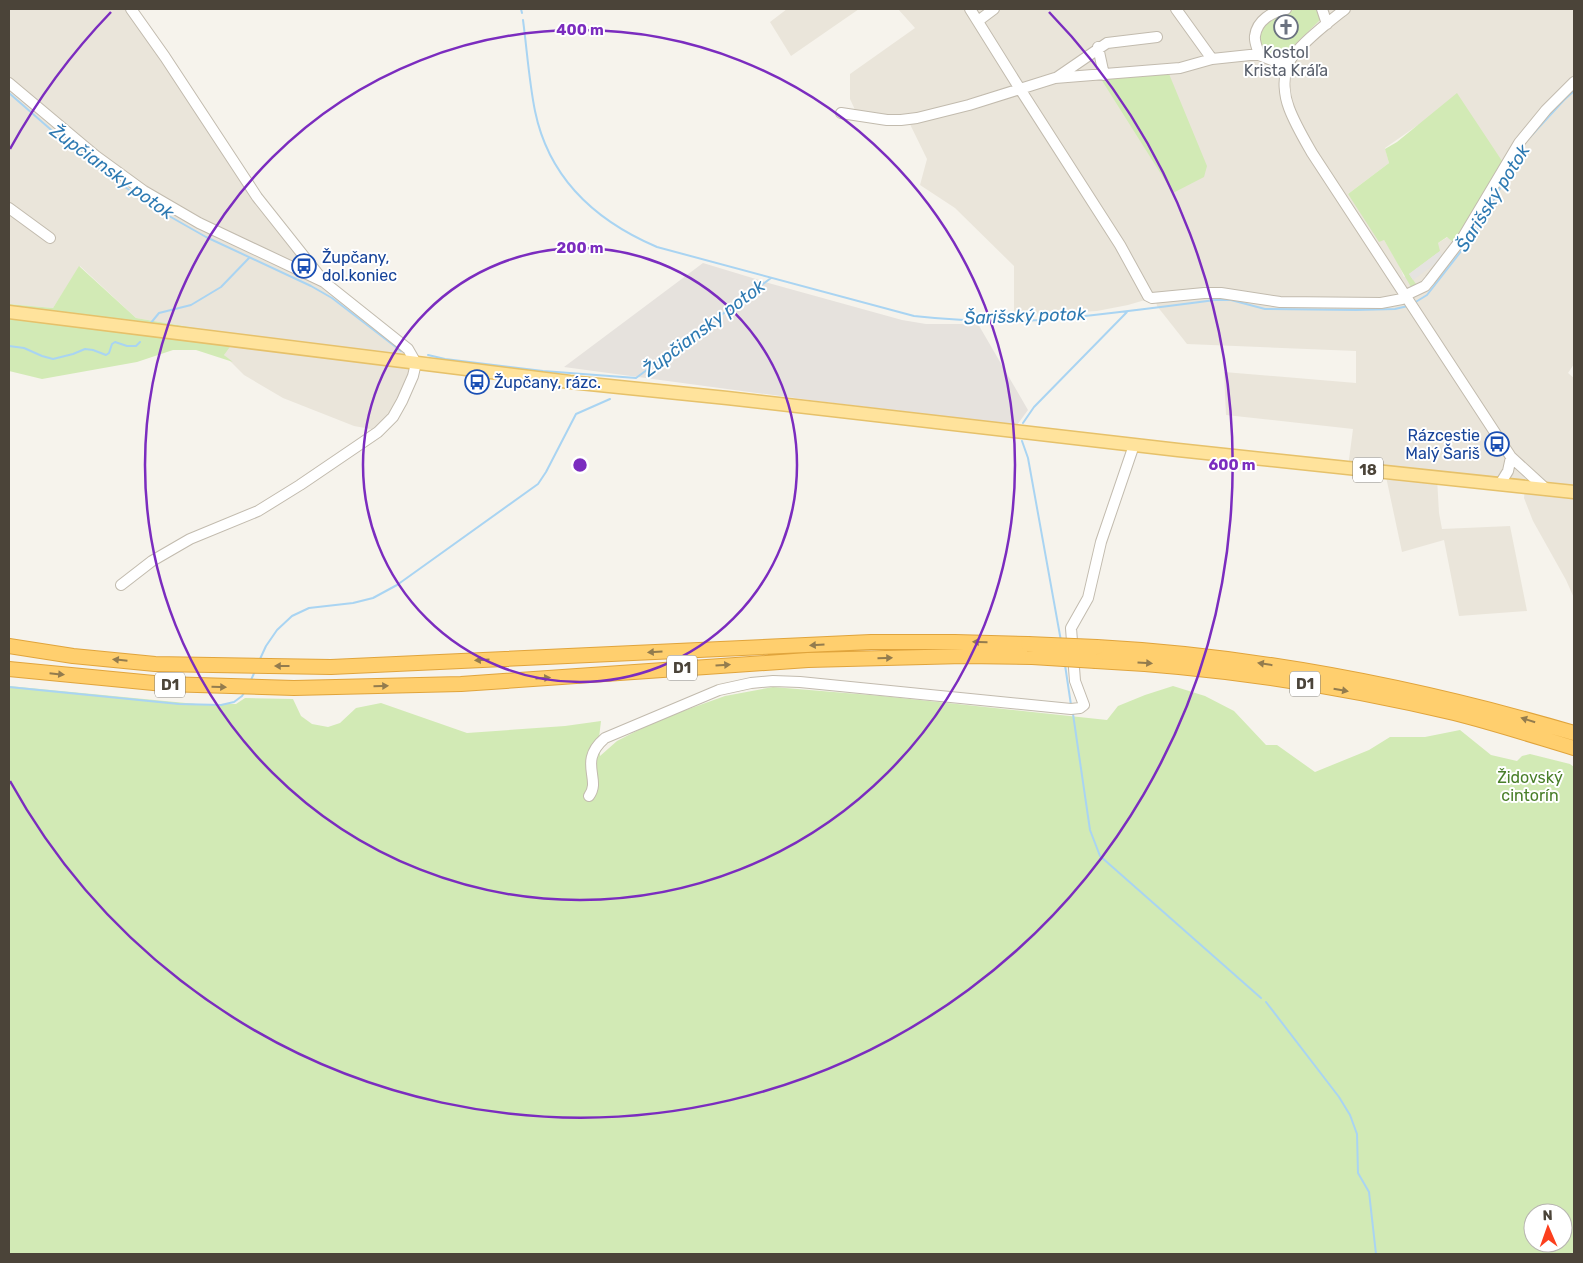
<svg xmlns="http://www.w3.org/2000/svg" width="1583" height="1263" viewBox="0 0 1583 1263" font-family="Rubik,sans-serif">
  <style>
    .residential { fill: #eae5da; fill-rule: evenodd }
    .industrial { fill: #e6e2dd }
    .green { fill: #d2eab5; fill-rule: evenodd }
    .parking { fill: #e5e3e0 }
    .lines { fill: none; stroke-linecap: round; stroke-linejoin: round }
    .stream { stroke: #a9d4f2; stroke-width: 2 }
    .minor-casing { stroke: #c2bbae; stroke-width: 12 }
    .major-casing { stroke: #e6c16a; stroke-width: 15 }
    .highway-casing { stroke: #e0a43c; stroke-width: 16 }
    .minor { stroke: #fff; stroke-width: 10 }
    .major { stroke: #ffe39c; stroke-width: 12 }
    .highway { stroke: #ffcf6e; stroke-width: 14 }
    .highway-bridge-casing { stroke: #e0a43c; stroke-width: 16; stroke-linecap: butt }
    .highway-bridge { stroke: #ffcf6e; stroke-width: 14 }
    .oneway { fill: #937c4e }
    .ring { fill: none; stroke: #7b2cbf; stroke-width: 2.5 }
    .labels { text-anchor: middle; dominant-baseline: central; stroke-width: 4; stroke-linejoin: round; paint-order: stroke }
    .shield { fill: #fff; stroke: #817c74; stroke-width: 1 }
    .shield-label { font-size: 15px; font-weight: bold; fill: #4b4439 }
    .worship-label { font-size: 16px; fill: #5b616d; stroke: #fff }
    .transit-label { font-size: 16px; fill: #164399; stroke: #fff; text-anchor: start }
    .park-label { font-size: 16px; fill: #4a7f2a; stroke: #fff }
    .water-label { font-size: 18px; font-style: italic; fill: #2e7ab2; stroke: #fff }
    .centre { fill: #7b2cbf; stroke: #fff; stroke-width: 2.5 }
    .ring-label { font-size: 15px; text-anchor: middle; font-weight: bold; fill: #7b2cbf; stroke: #fff; stroke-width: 4; stroke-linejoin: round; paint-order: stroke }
  </style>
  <rect width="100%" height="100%" fill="#f6f3ec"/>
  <path class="residential" d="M9,9H134L317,276L395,332L410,357L407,387L405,397L376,430L354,426L283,398L244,375L224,355L231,334L136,318L80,266L53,308L9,304Z
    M787,9H859L791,56L770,22Z
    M898,9H1574V364L1568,373L1574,378V598L1566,580L1533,521L1524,498L1525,490L1437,478L1439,513L1442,529L1510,526L1527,611L1459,616L1444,540L1402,552L1385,472L1348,467L1353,429L1226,415L1224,372L1356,383V351L1187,344L1157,306L1155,297L1128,305L1097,311L1045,314L1014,312V266L955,208L920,185L927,159L906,116L857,114L850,99V74L915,28ZM1418,125L1454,244L1448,237L1438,243L1404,277L1399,265L1384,240L1348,194L1389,163L1385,148Z"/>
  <path class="industrial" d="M703,263L772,284L902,320L926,324H978L1028,410L1017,425L817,401L564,367Z"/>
  <path class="green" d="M1299,9H1320L1321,19L1287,52C1279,54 1268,54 1261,50L1263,48L1259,44L1258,36C1267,19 1280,12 1299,9Z
    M1167,69L1207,166L1204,177L1173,193L1101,79Z
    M1457,93L1504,164L1455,244L1447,237L1438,243L1440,251L1409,274L1416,284L1411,287L1384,240L1379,242L1348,194L1389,163L1385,149L1397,142Z
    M79,266L136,318L231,334L232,344L224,355L233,362L196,350H173L137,362L42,379L9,371V304L53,308Z
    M9,686L196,704H236L245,698L293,699L301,716L312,724L328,727L340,723L356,708L381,703L467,733L565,726L601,721L599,738L600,756L617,741L658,720L725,696L773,687L882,696L1107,720L1118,706L1145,695L1173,686L1205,696L1234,711L1266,745H1277L1315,772L1369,750L1390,737H1425L1460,730L1491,755L1517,761L1522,756L1530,754L1570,764L1574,767V1254H9ZM1533,1213H1563V1243H1533Z"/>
  <path class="parking" d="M1440,251L1443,258L1413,280L1409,274Z"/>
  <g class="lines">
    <path class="stream" d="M521,9L522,13
      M523,20C527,50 529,81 535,111C549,179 596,221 657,247L914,316C960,321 1009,323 1055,319C1109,314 1162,307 1215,300H1231L1265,309L1356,310L1395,309L1408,306
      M9,93L73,149L113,179L162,212L206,237L311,286L332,298L401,351
      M1530,137L1564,100L1574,91
      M1414,303L1427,295L1476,232L1523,146
      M150,324L159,313L191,305L221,287L249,258
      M9,346L24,348L42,356L53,359L73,354L85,349L93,350L106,355L109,353L112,344L115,342L127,346H136L140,342
      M428,355L445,359L543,371L636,378L771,278
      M1023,423L1034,407L1127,312
      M1022,441L1028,458L1061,641
      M260,659L266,646L277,630L292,616L309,608L353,603L373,598L397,585L538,484L546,472L576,414L610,399
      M1065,665L1071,705
      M251,680L255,671
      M9,687L179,704L221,705L234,702L242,696L244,693
      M1073,714L1090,830L1100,856L1261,998
      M1266,1002L1339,1097L1350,1115L1357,1134L1358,1173L1369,1192L1376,1254"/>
    <g class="minor-casing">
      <path id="minor" d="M131,9L165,57L257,197L322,279
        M1176,9L1212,59
        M1322,9L1327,24
        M1345,9C1330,21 1294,48 1287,66C1283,79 1284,95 1289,108C1295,124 1304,139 1312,153L1511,457L1546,489
        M978,21L994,9
        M1098,47L1104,75
        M1259,55C1258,49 1254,42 1255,36C1257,20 1272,12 1286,9
        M1287,66L1259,55H1250L1212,59L1180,68L1055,78L1020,89L1120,245L1148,296L1152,298L1204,293H1221L1280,302L1381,303L1402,299L1406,295L1425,286L1430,280L1463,237L1519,143L1546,110L1574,82
        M1056,78L1107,43L1157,37
        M9,83L96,156L144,191L199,223L324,282L408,349L416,363L413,376L402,401L393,417L378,432L300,485L258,511L190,539L152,561L121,585
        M841,113L887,120H901L917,118L969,105L1020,89L970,9
        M9,208L50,238
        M1500,484L1508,471L1511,457
        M589,796C602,779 577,762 605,738L719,690L751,683L773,681L800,682L1071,709L1080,708L1084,705L1075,681L1071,628L1088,598L1101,542L1134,445"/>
    </g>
    <g class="major-casing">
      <path id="major" d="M9,312L570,382L727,398L1178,450L1574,492"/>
    </g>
    <g class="highway-casing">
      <path id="highway" d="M9,646L73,656L155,664L331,667L871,642H955L1028,644
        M1097,647C1261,656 1417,687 1574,733
        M1096,661C1216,667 1337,685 1454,713C1494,723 1534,736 1574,748
        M9,669L164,684L294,688L461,684L808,660L964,656L1032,657"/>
    </g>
    <use href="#minor" class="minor"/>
    <use href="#major" class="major"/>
    <use href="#highway" class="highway"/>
    <g class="highway-bridge-casing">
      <path id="highway-bridge" d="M1028,644L1097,647
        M1032,657L1096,661"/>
    </g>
    <use href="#highway-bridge" class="highway-bridge"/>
  </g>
  <defs><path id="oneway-solid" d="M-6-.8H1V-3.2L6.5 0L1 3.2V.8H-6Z" transform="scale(1.25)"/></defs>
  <g class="oneway">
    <use href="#oneway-solid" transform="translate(980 642) rotate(-179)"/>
    <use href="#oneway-solid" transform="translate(817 645) rotate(177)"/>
    <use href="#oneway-solid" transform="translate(655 652) rotate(177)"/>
    <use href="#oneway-solid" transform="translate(885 658) rotate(-1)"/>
    <use href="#oneway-solid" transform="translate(120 660) rotate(-174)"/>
    <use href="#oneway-solid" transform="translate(482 660) rotate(177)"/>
    <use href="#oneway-solid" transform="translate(1145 663) rotate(4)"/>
    <use href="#oneway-solid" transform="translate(1265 664) rotate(-171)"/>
    <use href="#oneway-solid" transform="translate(723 665) rotate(-4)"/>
    <use href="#oneway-solid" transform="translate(282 666) rotate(-180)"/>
    <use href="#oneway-solid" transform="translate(57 674) rotate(6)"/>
    <use href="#oneway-solid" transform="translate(543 678) rotate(-4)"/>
    <use href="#oneway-solid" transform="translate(381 686) rotate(-2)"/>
    <use href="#oneway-solid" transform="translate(219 687) rotate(2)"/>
    <use href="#oneway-solid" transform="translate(1341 690) rotate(10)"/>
    <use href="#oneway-solid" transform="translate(1528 720) rotate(-163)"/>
  </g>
  <g class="ring">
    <circle cx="580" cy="465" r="217"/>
    <circle cx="580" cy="465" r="435"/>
    <path d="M10 149A652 652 0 0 1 111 12M1049 12A652 652 0 1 1 10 781"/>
  </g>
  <defs>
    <g id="church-ring" transform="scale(1.25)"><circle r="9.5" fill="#fff" stroke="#6b7280" stroke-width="1.5"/><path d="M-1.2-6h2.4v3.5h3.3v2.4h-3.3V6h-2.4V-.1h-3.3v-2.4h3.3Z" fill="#6b7280"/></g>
    <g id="bus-ring" transform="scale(1.25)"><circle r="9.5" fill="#fff" stroke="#1a4fb4" stroke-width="1.5"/><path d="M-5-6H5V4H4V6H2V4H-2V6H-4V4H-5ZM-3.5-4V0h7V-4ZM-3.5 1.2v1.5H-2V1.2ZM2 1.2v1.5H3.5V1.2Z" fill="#1a4fb4"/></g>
  </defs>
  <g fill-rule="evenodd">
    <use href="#church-ring" x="1286" y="27"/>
    <use href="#bus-ring" x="304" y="266"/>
    <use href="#bus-ring" x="477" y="382"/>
    <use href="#bus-ring" x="1497" y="444"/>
  </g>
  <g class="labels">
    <g class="shield">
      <rect x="1353" y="457.5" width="30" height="25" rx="4"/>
      <rect x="667" y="655.5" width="30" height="25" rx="4"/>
      <rect x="1290" y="671.5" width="30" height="25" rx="4"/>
      <rect x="155" y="672.5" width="30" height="25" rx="4"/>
    </g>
    <g class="shield-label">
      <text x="1368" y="470">18</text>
      <text x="682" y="668">D1</text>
      <text x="1305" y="684">D1</text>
      <text x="170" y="685">D1</text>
    </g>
    <g class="worship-label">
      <text x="1286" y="52">Kostol<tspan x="1286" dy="18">Krista Kráľa</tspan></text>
    </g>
    <g class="transit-label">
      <text x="322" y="257">Župčany,<tspan x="322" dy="18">dol.koniec</tspan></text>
      <text x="494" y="382">Župčany, rázc.</text>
      <text x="1480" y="435" text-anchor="end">Rázcestie<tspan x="1480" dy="18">Malý Šariš</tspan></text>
    </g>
    <g class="park-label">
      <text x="1530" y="777">Židovský<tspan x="1530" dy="18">cintorín</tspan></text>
    </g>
    <g class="water-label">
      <text transform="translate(112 172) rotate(36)">Župčiansky potok</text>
      <text transform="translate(1493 198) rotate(-58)">Šarišský potok</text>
      <text transform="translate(1025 316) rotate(-2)">Šarišský potok</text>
      <text transform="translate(704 328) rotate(-37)">Župčiansky potok</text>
    </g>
  </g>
  <circle cx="580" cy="465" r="8" class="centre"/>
  <g class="ring-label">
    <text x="580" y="35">400 m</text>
    <text x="580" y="253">200 m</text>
    <text x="1232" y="470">600 m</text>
  </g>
  <rect width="1583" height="1263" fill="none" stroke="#4b4439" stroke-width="20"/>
  <g transform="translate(1548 1228) rotate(358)"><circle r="24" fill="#ffffff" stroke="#b7b4b0"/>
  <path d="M0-4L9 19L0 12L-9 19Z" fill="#fc3f1d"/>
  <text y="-8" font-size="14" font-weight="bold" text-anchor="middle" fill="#4b4439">N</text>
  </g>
</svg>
